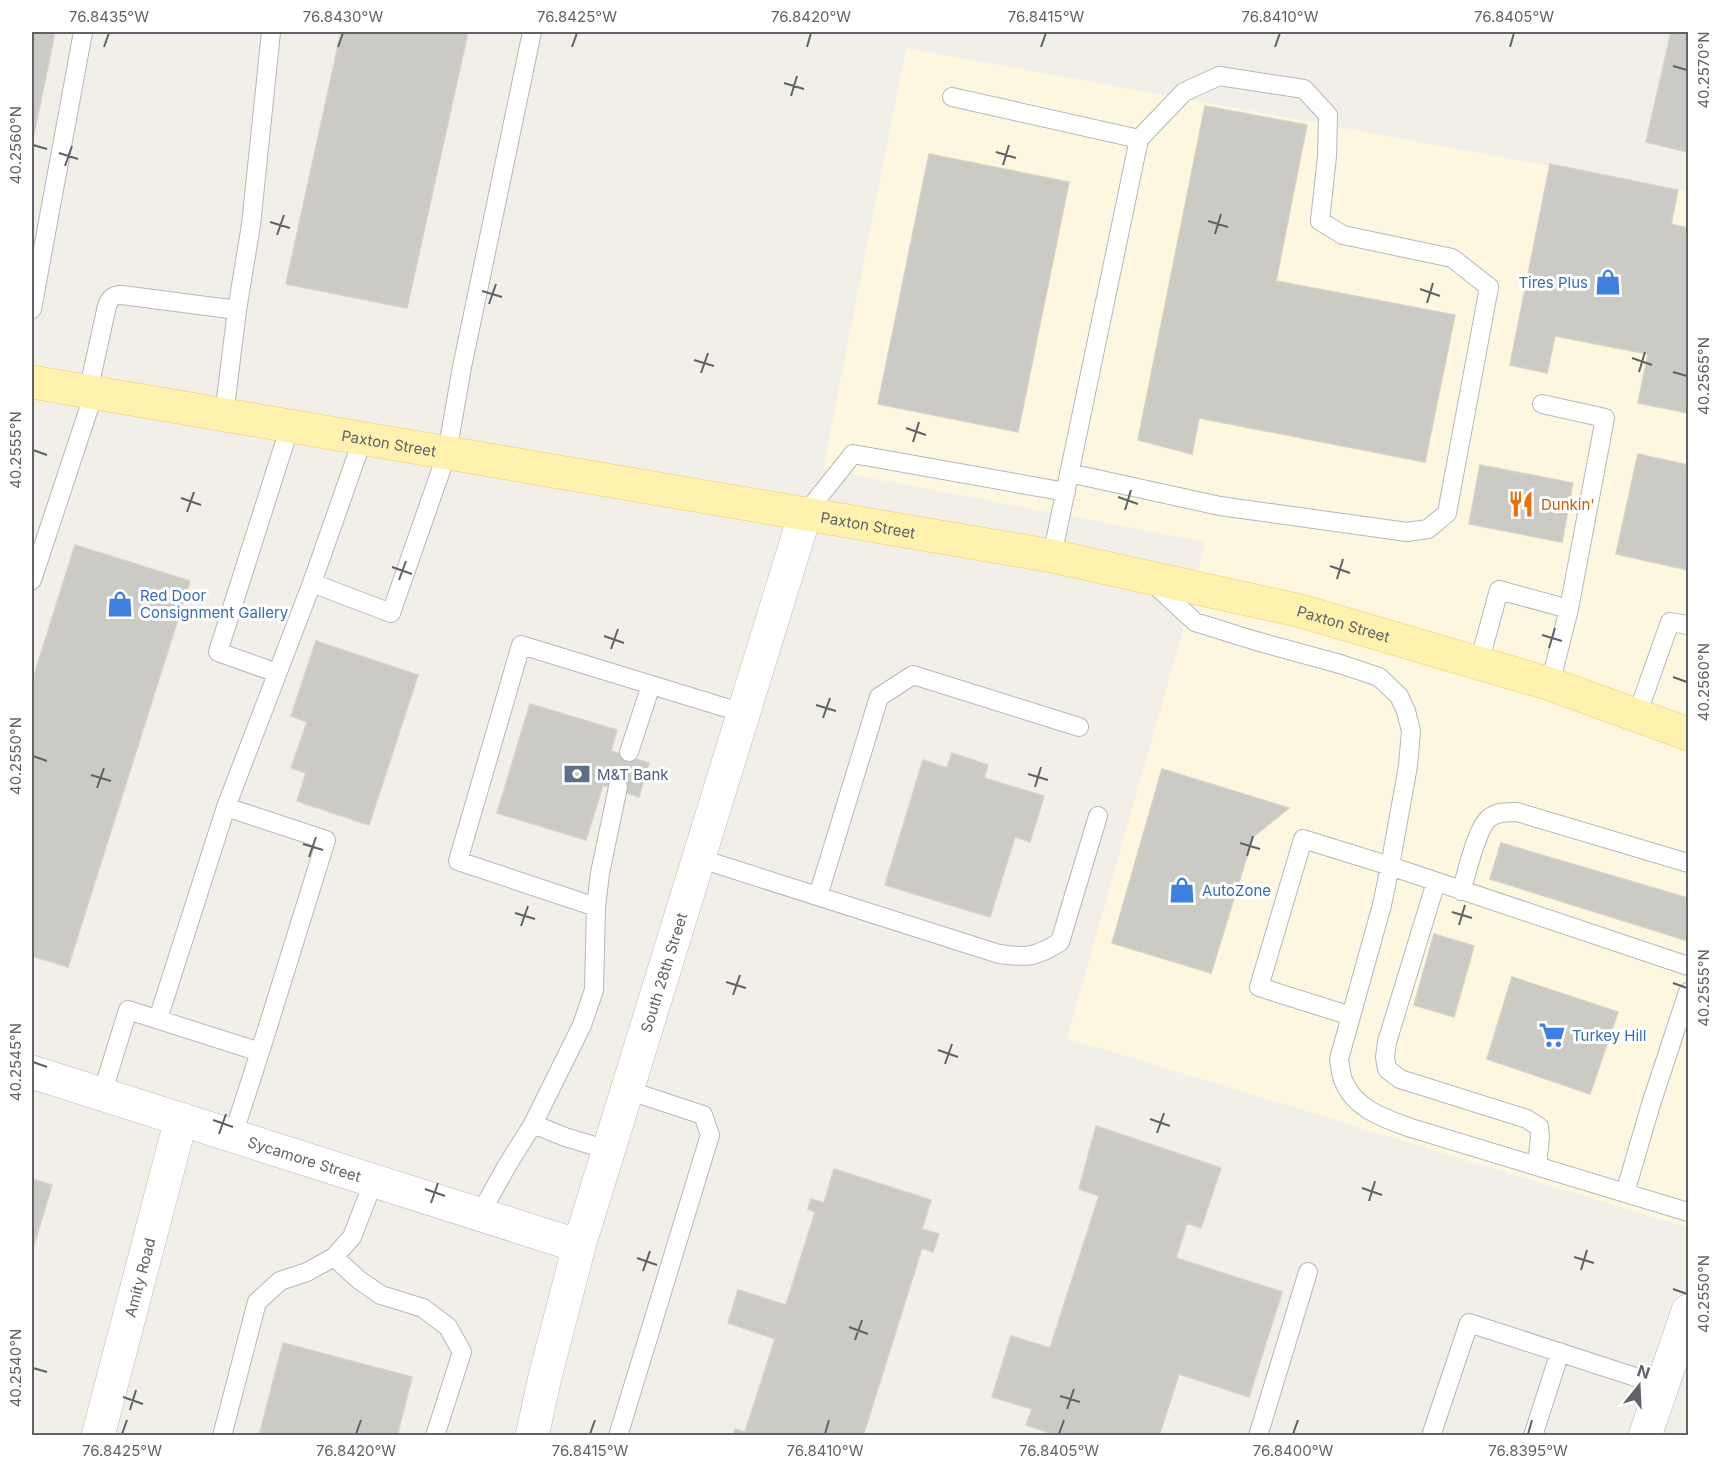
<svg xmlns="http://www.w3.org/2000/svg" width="1720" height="1467" viewBox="0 0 1720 1467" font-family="Inter,sans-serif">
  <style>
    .commercial { fill: #fef7e0 }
    .building { fill: #cccac5; stroke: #d6d1c6; stroke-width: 1.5 }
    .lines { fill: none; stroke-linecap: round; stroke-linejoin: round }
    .service-casing { stroke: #b5b8bc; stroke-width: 20 }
    .minor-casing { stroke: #b5b8bc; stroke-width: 34 }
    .tertiary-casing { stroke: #b5b8bc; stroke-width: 34 }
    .secondary-casing { stroke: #b6babf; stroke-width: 34 }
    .primary-casing { stroke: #f2c960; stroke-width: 34 }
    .service { stroke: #fff; stroke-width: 18 }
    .minor { stroke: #fff; stroke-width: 33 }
    .tertiary { stroke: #fff; stroke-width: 33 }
    .secondary { stroke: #fff; stroke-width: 33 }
    .primary { stroke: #fff2af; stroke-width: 33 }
    .ticks { fill: none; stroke: #5f6368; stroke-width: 2 }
    .labels { text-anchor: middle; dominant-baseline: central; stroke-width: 6; stroke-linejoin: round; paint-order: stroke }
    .shop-label { font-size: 15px; fill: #366cbe; stroke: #fff; text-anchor: start }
    .street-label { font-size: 15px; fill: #5f6368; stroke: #fff }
    .food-label { font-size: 15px; fill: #c56008; stroke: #fff; text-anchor: start }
    .service-label { font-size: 15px; fill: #4e5e75; stroke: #fff; text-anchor: start }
    .neatline { fill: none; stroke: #5f6368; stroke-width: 2 }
    .ticks-label { font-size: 15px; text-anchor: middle; fill: #5f6368 }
  </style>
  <rect width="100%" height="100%" fill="#f1efe8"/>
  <path class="commercial" d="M906,48L1688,191V1228L1067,1038L1184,626L1205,542L823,469Z"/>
  <path class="building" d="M32,32H55L32,144Z
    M341,32H468L407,308L286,284Z
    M1671,32H1688V152L1646,142Z
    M1205,106L1307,125L1276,281L1455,315L1425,462L1199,418L1192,454L1138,440Z
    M929,154L1069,182L1018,432L878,404Z
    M1550,164L1678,190L1671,224L1688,228V413L1638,403L1648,354L1555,336L1547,373L1510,365Z
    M1638,454L1688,465V570L1616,554Z
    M1480,465L1573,483L1562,542L1469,524Z
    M75,545L190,581L68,967L32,956V682Z
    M316,641L418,675L369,825L297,801L306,773L291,768L307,722L291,716Z
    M530,704L617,730L611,751L649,763L639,797L603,785L586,840L497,813Z
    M952,753L988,765L984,778L1044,796L1030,842L1015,837L990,917L885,885L923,760L947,768Z
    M1162,769L1289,808L1253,837L1211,973L1112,943Z
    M1501,843L1688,898V941L1490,879Z
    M1434,934L1474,946L1454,1017L1414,1005Z
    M1512,977L1618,1012L1590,1094L1487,1059Z
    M1096,1126L1221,1168L1201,1228L1187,1223L1176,1258L1282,1292L1249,1397L1179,1374L1159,1436H1059L1026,1425L1032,1409L992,1397L1011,1336L1050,1348L1099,1196L1079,1189Z
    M834,1169L931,1200L922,1229L939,1234L933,1252L922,1248L863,1436H733L735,1429L745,1432L775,1339L728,1323L738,1290L786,1305L815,1212L808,1209L811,1199L824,1203Z
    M32,1179L52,1185L32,1252Z
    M283,1343L412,1377L397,1436H259Z"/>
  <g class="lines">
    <g class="service-casing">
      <path id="service" d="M952,97L1139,139L1052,556
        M32,309L83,32
        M88,392L107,306C110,298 113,295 122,295L237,310
        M1542,404L1605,418L1569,609
        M224,415L237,310L251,225L271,32
        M1069,473L1220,506L1407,532L1428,529L1447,513L1489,287L1452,258L1343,235L1320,221L1327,156L1328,115L1304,89L1219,76L1184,92L1139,139
        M805,514L853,454L1066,492
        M32,580L94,393
        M312,583L391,613L447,453L462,367L532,32
        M1154,584L1195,622L1256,641L1340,664L1379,677L1399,696L1406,711L1411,731L1408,766L1390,866L1382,905L1339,1059C1340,1067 1341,1076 1344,1082C1356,1110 1386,1119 1411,1128L1688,1212
        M1479,663L1499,590L1569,609L1550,684
        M277,673L218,652L290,426
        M1637,715L1670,622L1688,625
        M629,752L651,685
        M226,807L326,840L260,1052
        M698,858L999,954C1027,958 1036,957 1060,942L1098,816
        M1436,882L1387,1042L1385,1057L1387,1069L1400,1079L1527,1119L1539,1127L1540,1137L1537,1166
        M1461,891C1467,874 1476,829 1489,818C1497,812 1507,812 1517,812L1688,863
        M818,896L879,697L913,675L1079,727
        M596,907L458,861L521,645L743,713
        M1351,1016L1259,987L1303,839L1390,866L1688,966
        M158,1019L226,807L312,583L363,438
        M102,1094L128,1010L260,1052L233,1135
        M533,1124L565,1137L608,1150
        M1625,1193L1651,1104L1688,992
        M480,1214L508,1164L533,1124L582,1025L594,990L596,907L600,873L618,787
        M334,1257L359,1280L381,1295L423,1308L448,1327L462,1352L435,1436
        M222,1436L257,1302L280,1281L307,1272L334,1257L352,1237L374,1180
        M618,1436L710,1135L703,1115L627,1090
        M1258,1436L1308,1272
        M1431,1436L1469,1323L1663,1386
        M1533,1436L1560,1352"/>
    </g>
    <g class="minor-casing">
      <g id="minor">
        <path id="s1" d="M98,1436L181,1119"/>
        <path d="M1645,1436L1688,1311"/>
      </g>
    </g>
    <g class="tertiary-casing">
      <g id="tertiary">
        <path id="s2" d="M32,1072L579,1246"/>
      </g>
    </g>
    <g class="secondary-casing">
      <g id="secondary">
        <path id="s3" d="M532,1436L545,1377L579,1246L805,514"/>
      </g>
    </g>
    <g class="primary-casing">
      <g id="primary">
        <path id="s4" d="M32,382L1052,556L1301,611L1550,684L1688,734"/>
      </g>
    </g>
    <use href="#service" class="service"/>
    <use href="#minor" class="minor"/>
    <use href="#tertiary" class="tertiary"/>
    <use href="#secondary" class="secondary"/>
    <use href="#primary" class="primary"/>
  </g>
  <path class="ticks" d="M104,47L109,33M338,47L343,33M572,47L577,33M807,47L811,33M1041,47L1046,33M1275,47L1280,33M1510,47L1514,33M1673,66L1687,70M784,83L804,89M791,96L797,76M33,145L47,149M996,152L1016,158M59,153L78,159M1003,165L1009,145M65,166L72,146M1208,221L1228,227M270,222L290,228M1215,234L1221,214M277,235L284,215M1420,289L1440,296M482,291L502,297M1427,303L1433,283M489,304L496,284M1632,358L1652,365M694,360L714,366M1639,372L1645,352M1673,372L1687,376M701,373L708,353M906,428L926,435M913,442L919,422M33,450L47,455M1118,497L1138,504M181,498L201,505M1125,510L1131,490M187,512L194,492M1330,566L1350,573M392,567L412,574M1337,579L1343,559M399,580L406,561M1542,635L1562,641M604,636L624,643M1549,648L1555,628M611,649L618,629M1673,677L1687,682M816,705L836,711M823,718L830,698M33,756L47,761M1028,774L1048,780M91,775L111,781M1035,787L1041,767M97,788L104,768M1240,843L1260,849M303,844L323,850M1247,856L1253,836M309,857L316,837M1452,912L1472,918M515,913L535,919M1459,925L1465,905M521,926L528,906M726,982L746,988M1673,983L1687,988M733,995L740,975M938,1050L958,1057M33,1062L47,1067M945,1064L952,1044M1150,1119L1170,1126M213,1120L233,1127M1157,1133L1164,1113M219,1134L226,1114M1362,1188L1382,1195M425,1189L445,1196M1369,1201L1375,1181M431,1203L438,1183M1574,1257L1594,1263M637,1258L657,1265M1581,1270L1587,1250M643,1271L650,1251M1673,1289L1687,1294M849,1327L868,1334M855,1340L862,1320M33,1368L47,1372M1060,1396L1080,1402M123,1397L143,1404M1067,1409L1074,1389M130,1410L136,1390M122,1434L127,1420M356,1434L361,1420M590,1434L595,1420M825,1434L829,1420M1059,1434L1064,1420M1293,1434L1298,1420M1528,1434L1532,1420"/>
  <defs>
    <g id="shop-bare" transform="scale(2.07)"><path d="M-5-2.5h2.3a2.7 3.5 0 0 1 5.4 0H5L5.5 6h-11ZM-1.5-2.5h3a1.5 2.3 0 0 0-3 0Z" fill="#3f7fe0" stroke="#fff" stroke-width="2.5" paint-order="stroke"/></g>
    <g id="restaurant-bare" transform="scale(2.07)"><path d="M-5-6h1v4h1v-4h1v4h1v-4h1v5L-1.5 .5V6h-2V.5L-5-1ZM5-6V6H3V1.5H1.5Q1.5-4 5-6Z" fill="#e8710a" stroke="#fff" stroke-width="2.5" paint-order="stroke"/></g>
    <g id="bank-bare" transform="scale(2.07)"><path d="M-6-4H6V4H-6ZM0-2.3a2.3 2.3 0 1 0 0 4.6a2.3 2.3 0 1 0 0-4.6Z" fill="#5c6f8a" stroke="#fff" stroke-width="2.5" paint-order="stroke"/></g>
    <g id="supermarket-bare" transform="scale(2.07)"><path d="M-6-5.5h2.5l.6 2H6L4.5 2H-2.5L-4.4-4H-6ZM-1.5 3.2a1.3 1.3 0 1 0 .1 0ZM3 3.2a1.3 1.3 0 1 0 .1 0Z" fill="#3f7fe0" stroke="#fff" stroke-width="2.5" paint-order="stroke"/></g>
  </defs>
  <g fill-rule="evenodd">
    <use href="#shop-bare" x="1608" y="282"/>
    <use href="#restaurant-bare" x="1521" y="504"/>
    <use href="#shop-bare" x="120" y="604"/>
    <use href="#bank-bare" x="577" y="774"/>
    <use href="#shop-bare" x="1182" y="890"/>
    <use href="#supermarket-bare" x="1552" y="1035"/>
  </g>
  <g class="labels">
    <g class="shop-label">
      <text x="1588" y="282" text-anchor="end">Tires Plus</text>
      <text x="140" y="595">Red Door<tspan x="140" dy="17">Consignment Gallery</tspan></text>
      <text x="1202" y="890">AutoZone</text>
      <text x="1572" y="1035">Turkey Hill</text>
    </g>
    <g class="street-label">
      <text stroke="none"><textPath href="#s4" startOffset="362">Paxton Street</textPath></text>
      <text stroke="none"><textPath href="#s4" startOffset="848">Paxton Street</textPath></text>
      <text stroke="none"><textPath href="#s4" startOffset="1334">Paxton Street</textPath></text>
      <text stroke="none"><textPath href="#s3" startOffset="482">South 28th Street</textPath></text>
      <text stroke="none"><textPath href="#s2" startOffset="286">Sycamore Street</textPath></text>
      <text stroke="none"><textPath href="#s1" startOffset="164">Amity Road</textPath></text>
    </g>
    <g class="food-label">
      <text x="1541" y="504">Dunkin'</text>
    </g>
    <g class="service-label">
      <text x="597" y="774">M&amp;T Bank</text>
    </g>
  </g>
  <rect width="1720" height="1467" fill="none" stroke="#ffffff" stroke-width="66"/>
  <g transform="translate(1639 1386) rotate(18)" stroke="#ffffff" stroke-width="4.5" paint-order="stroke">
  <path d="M0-4.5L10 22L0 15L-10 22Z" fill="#5f6368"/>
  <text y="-9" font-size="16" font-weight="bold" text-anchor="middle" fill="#5f6368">N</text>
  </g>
  <rect x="33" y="33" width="1654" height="1401" class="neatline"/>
  <g class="ticks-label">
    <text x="109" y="22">76.8435°W</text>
    <text x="343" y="22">76.8430°W</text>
    <text x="577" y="22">76.8425°W</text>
    <text x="811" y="22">76.8420°W</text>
    <text x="1046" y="22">76.8415°W</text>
    <text x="1280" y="22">76.8410°W</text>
    <text x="1514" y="22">76.8405°W</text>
    <text transform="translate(1704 70) rotate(-90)" y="5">40.2570°N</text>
    <text transform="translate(16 145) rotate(-90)" y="5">40.2560°N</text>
    <text transform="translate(1704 376) rotate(-90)" y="5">40.2565°N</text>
    <text transform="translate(16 450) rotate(-90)" y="5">40.2555°N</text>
    <text transform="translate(1704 682) rotate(-90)" y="5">40.2560°N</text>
    <text transform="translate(16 756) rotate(-90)" y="5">40.2550°N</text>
    <text transform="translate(1704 988) rotate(-90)" y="5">40.2555°N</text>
    <text transform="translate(16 1062) rotate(-90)" y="5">40.2545°N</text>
    <text transform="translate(1704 1294) rotate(-90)" y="5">40.2550°N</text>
    <text transform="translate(16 1368) rotate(-90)" y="5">40.2540°N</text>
    <text x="122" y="1456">76.8425°W</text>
    <text x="356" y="1456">76.8420°W</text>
    <text x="590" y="1456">76.8415°W</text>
    <text x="825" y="1456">76.8410°W</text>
    <text x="1059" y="1456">76.8405°W</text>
    <text x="1293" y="1456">76.8400°W</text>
    <text x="1528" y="1456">76.8395°W</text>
  </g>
</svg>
